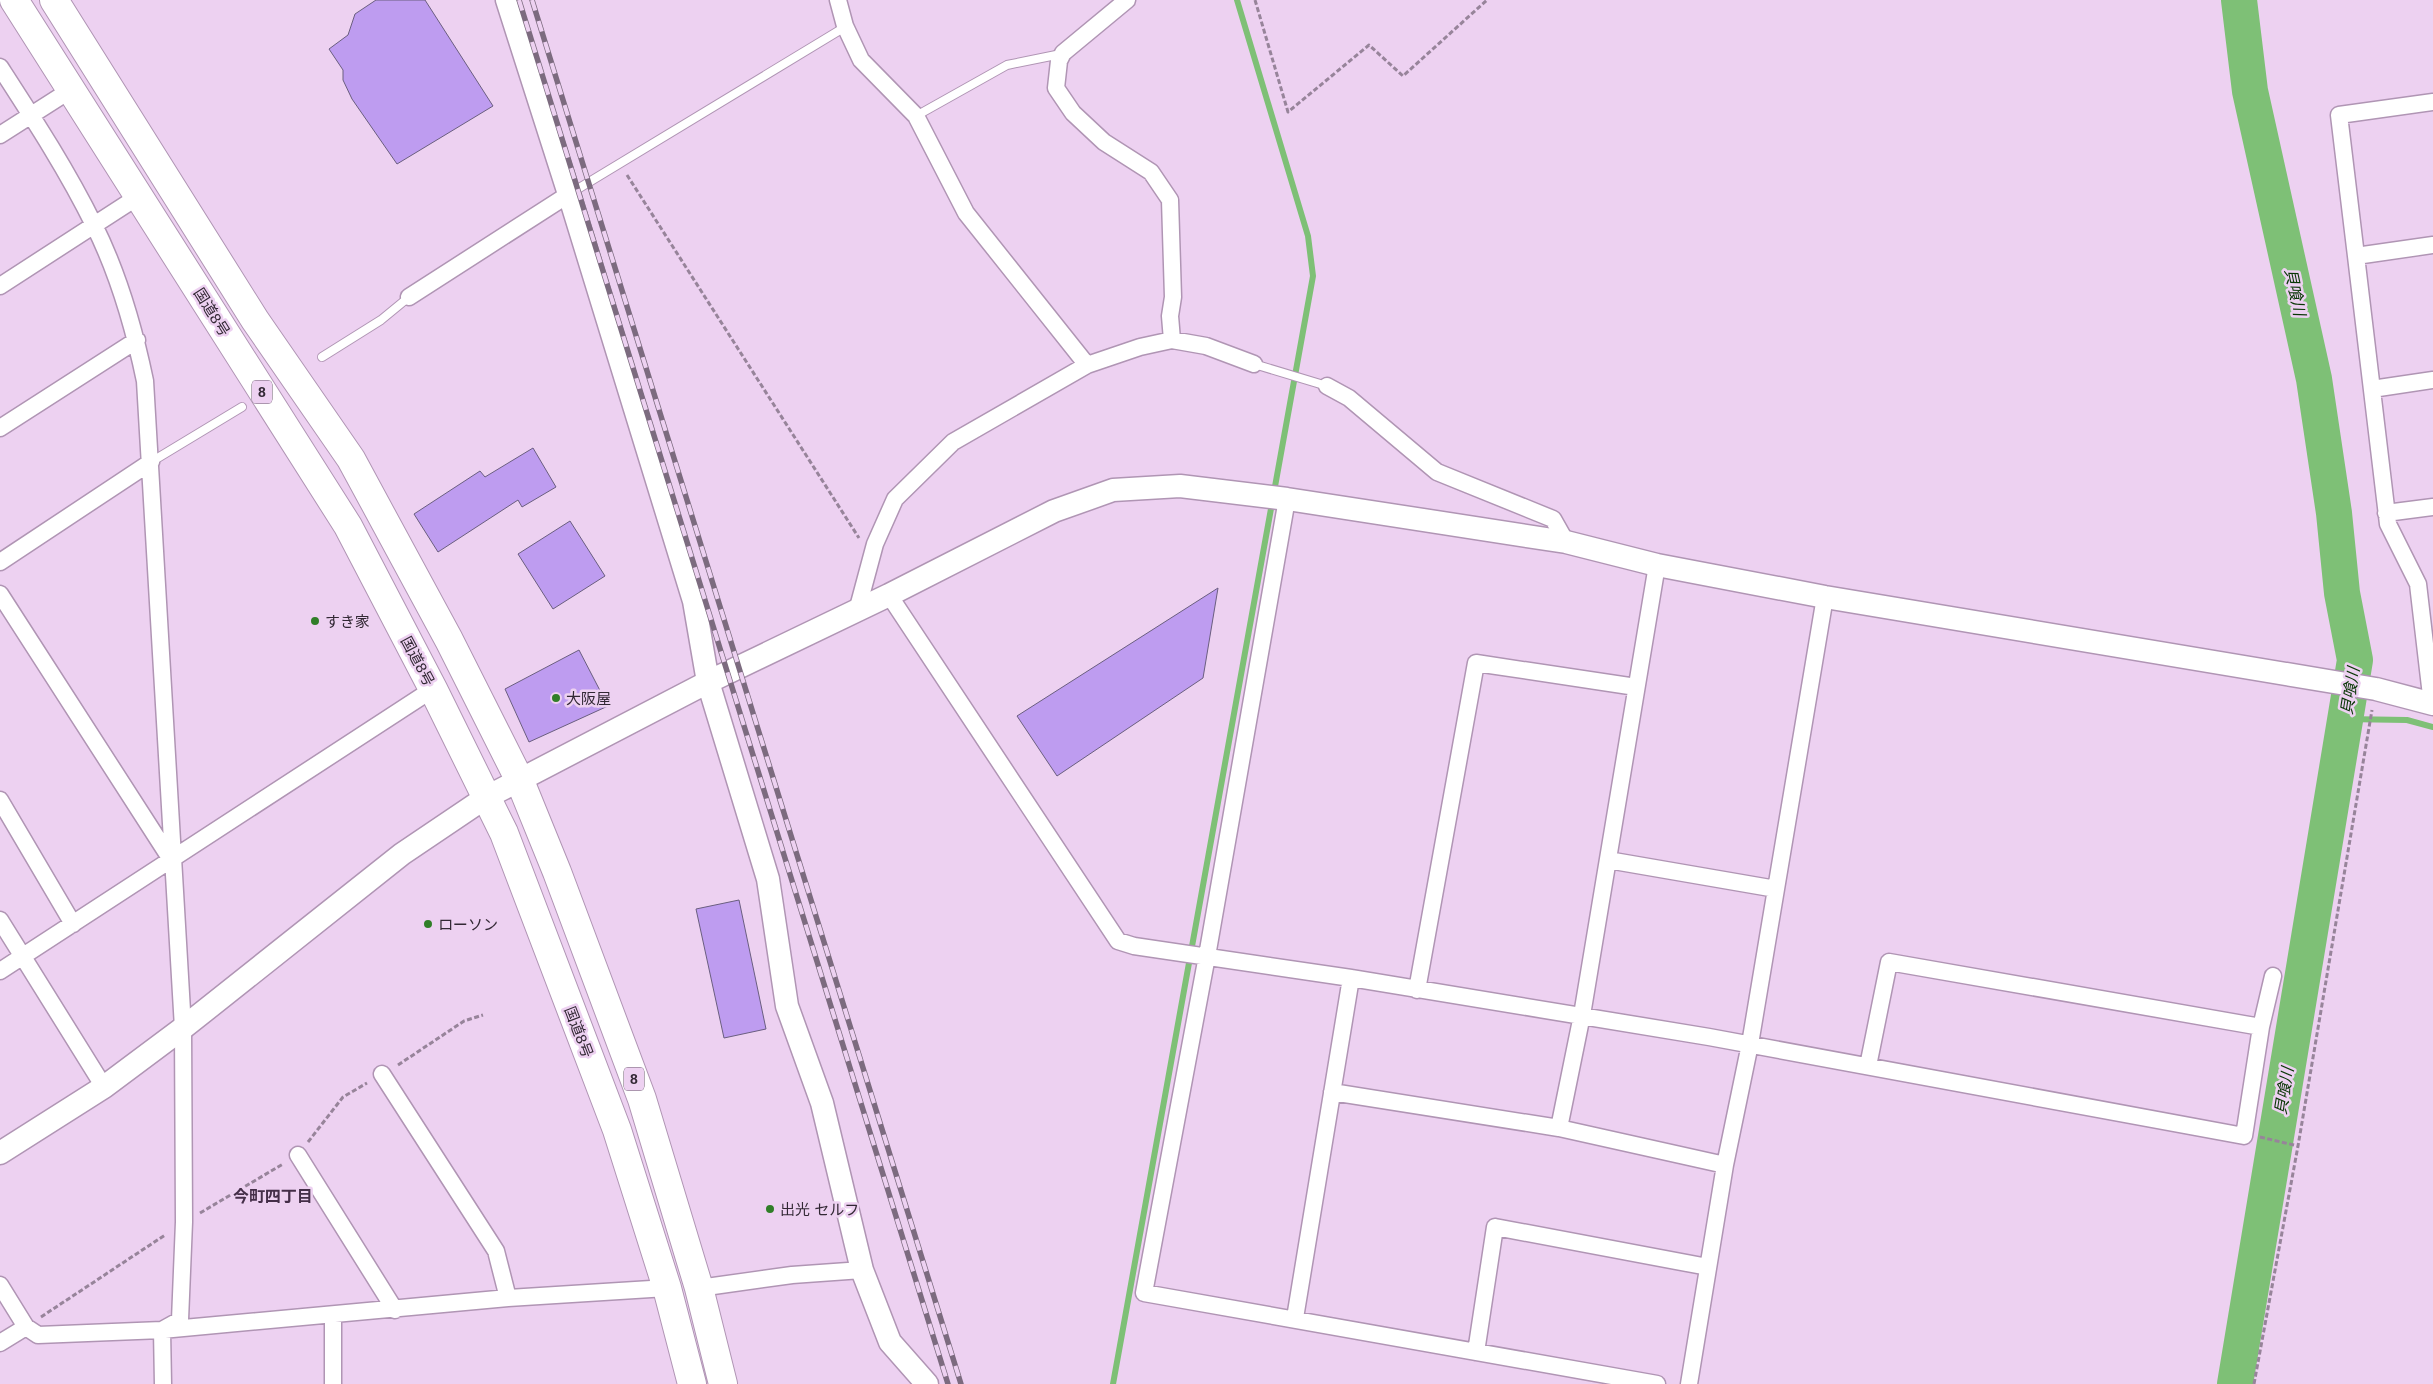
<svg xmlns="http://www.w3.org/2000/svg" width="2433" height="1384" viewBox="0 0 2433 1384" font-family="Arial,'Noto Sans JP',sans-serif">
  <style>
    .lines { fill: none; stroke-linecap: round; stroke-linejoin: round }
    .stream { stroke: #7ec076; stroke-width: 6 }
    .river { stroke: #7ec076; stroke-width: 36 }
    .building { fill: #be9cf0; stroke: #6a5e7f }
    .lane-casing { stroke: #b095b4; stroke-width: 10 }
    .street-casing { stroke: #b095b4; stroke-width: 19 }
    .secondary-casing { stroke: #b095b4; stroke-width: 25 }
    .highway-casing { stroke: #b095b4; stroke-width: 30 }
    .path { stroke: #97849a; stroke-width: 3; stroke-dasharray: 5 2.5; stroke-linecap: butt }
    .lane { stroke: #fff; stroke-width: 8 }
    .street { stroke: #fff; stroke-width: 16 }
    .secondary { stroke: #fff; stroke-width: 22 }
    .highway { stroke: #fff; stroke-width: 28 }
    .rail-casing { stroke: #7c6b7f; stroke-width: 5.5 }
    .rail { stroke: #edd1f1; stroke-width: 4; stroke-dasharray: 11; stroke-linecap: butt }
    .poi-dot { fill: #307e28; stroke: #edd1f1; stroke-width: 2 }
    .labels { text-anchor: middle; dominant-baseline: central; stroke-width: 5; stroke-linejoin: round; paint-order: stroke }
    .shield { fill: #edd1f1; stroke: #6a5b6d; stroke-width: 1 }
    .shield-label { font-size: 14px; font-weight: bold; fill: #322834 }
    .street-label { font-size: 15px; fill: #322834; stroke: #edd1f1 }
    .poi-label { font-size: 15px; fill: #322834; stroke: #edd1f1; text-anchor: start }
    .water-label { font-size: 16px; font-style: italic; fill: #083604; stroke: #edd1f1 }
    .neighbourhood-label { font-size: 16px; font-weight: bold; fill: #442e48; stroke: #edd1f1 }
  </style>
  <rect width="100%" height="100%" fill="#edd1f1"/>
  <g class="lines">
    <path class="stream" d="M2344,719L2407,720L2433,727
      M1113,1384L1313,276L1308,236L1237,0"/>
    <path class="river" d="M2235,1384L2355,660L2342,593L2334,513L2314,379L2250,91L2239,0"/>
  </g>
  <path class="building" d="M376,0H425L493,106L397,164L352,99L343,80V70L329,49L348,35L355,14Z
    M533,448L556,487L522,507L518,500L438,552L414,514L480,471L485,477Z
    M570,521L605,576L553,609L518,554Z
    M1218,588L1203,678L1057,776L1017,716Z
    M579,650L608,706L529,742L505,689Z
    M739,900L766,1029L724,1038L696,909Z"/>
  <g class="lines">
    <g class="lane-casing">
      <path id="lane" d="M916,116L1007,65L1061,54
        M571,193L845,27
        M322,357L381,320L409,297
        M1254,364L1327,386
        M151,462L242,407"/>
    </g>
    <g class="street-casing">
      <path id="street" d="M838,0L845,26L861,60L916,116L966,213L1087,365
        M1127,0L1063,53L1059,61L1056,88L1073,113L1104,142L1151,172L1170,200L1173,297L1170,316L1172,340
        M0,67C33,118 67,170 94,225C118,273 134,328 145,381L183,1028L184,1222L180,1320L162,1330
        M0,135L72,89
        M2356,256L2339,115L2433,102
        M0,286L139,196
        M409,297L563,198
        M1327,386L1349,398L1437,472L1553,519L1566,542
        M2372,389L2433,380
        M0,428L137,340
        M1287,499L1207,956L1144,1293L1657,1384
        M2386,513L2433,507
        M0,562L151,462
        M0,594L170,858
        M889,595L1118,941L1134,946L1351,978L1709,1037L2244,1136L2261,1027L2273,976
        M857,611L875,544L895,499L953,442L1087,365L1140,347L1172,340L1206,346L1254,364
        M2432,704L2418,584L2388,524L2356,256L2433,245
        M0,800L73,924
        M1608,860L1776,889
        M0,920L104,1087
        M0,971L433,689
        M1417,990L1476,663L1636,687
        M1868,1066L1889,962L2261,1027
        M382,1074L496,1251L508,1298
        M1332,1092L1559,1128L1725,1165
        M1559,1128L1582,1015L1657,565
        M298,1155L395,1310
        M0,1285L26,1327L38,1335L162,1330L508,1298L667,1288
        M699,1288L792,1275L862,1270
        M1295,1318L1351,978
        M162,1330L163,1384
        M0,1343L26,1327
        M1476,1352L1495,1227L1708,1267
        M333,1384V1316
        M1689,1384L1725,1165L1750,1044L1825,597"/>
    </g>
    <g class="secondary-casing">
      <path id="secondary" d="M507,0L569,194L694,601L708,682L768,879L787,1006L822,1103L862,1270L890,1342L927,1384
        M0,1153L104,1087L183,1028L402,854L485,798L708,682L889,595L1054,511L1113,490L1180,486L1287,499L1566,542L1657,565L1825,597L2376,689L2433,704"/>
    </g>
    <g class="highway-casing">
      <path id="highway" d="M14,0L348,526L433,689L504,833L617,1130L667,1288L692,1384
        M54,0L255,320L351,459L449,640L520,781L557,872L642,1099L699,1288L723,1384"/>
    </g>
    <path class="path" d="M1255,0L1288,112L1369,45L1403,76L1487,0
      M627,175L859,538
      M398,1065L464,1021L483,1015
      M2260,1137L2298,1146
      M308,1142L343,1097L367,1083
      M200,1213L283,1164
      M41,1317L165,1235
      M2254,1384L2298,1146L2372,710"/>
    <use href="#lane" class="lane"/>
    <use href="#street" class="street"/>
    <use href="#secondary" class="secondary"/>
    <use href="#highway" class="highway"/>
    <g class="rail-casing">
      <path id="rail" d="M519,0L948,1384
        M532,0L961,1384"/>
    </g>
    <use href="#rail" class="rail"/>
  </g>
  <g class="poi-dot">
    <circle cx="315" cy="621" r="5"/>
    <circle cx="556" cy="698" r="5"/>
    <circle cx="428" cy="924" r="5"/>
    <circle cx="770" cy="1209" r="5"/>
  </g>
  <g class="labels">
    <g class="shield">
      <rect x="252" y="380.5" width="20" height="23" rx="4"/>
      <rect x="624" y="1067.5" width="20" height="23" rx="4"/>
    </g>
    <g class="shield-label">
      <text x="262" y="392">8</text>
      <text x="634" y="1079">8</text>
    </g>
    <g class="street-label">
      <text transform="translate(212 312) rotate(58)">国道8号</text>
      <text transform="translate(418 661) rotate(62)">国道8号</text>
      <text transform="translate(579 1032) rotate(69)">国道8号</text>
    </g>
    <g class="poi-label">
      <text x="325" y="621">すき家</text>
      <text x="566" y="698">大阪屋</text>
      <text x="438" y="924">ローソン</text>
      <text x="780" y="1209">出光 セルフ</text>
    </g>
    <g class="water-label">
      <text transform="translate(2295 292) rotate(78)">貝喰川</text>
      <text transform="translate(2350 691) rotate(-81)">貝喰川</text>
      <text transform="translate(2284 1091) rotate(-81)">貝喰川</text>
    </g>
    <g class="neighbourhood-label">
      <text x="273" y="1196">今町四丁目</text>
    </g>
  </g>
</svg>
